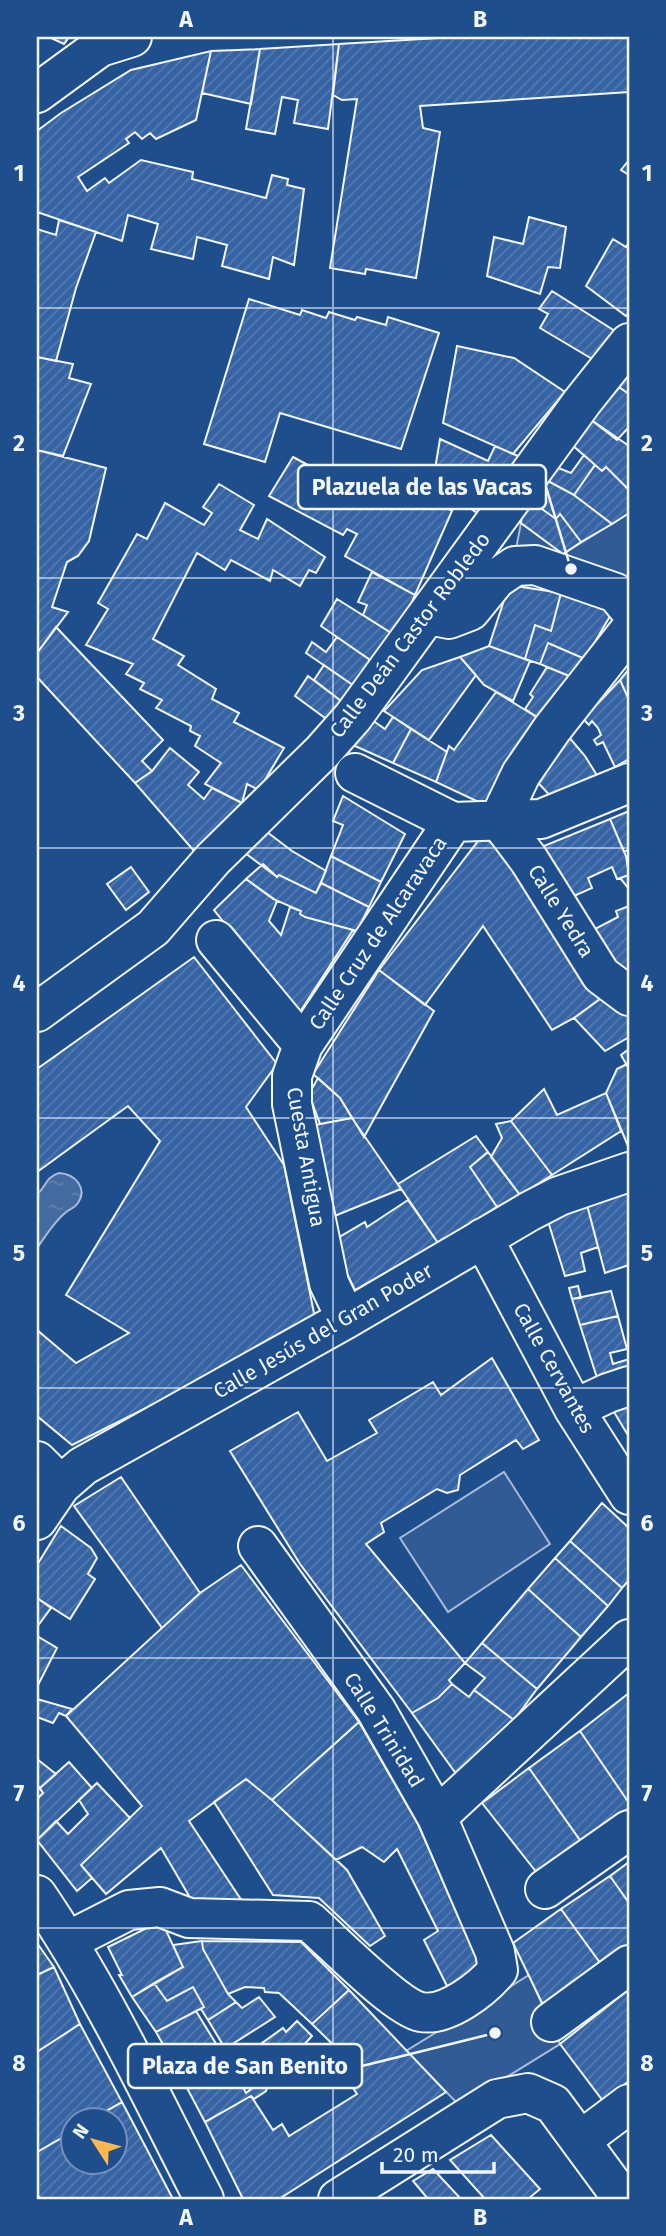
<svg xmlns="http://www.w3.org/2000/svg" width="666" height="2236" viewBox="0 0 666 2236" font-family="'Fira Sans',sans-serif">
  <style>
    .built { fill: #305b95; stroke: #a8bbd7; stroke-width: 2 }
    .water { fill: url(#water-ripples); stroke: #a8bbd7; stroke-width: 2 }
    .building { fill: url(#building-hatch); stroke: #f2f6ff; stroke-width: 2 }
    .lines { fill: none; stroke-linecap: round; stroke-linejoin: round }
    .minor-casing { stroke: #f2f6ff; stroke-width: 42 }
    .minor { stroke: #1f4e8c; stroke-width: 38 }
    .grid { fill: none; stroke: #f2f6ff; stroke-width: 2; stroke-opacity: 0.55 }
    .labels { text-anchor: middle; dominant-baseline: central; stroke-width: 5; stroke-linejoin: round; paint-order: stroke }
    .street-label { font-size: 21px; fill: #f2f6ff; stroke: #1f4e8c }
    .leader { fill: none; stroke: #f2f6ff; stroke-width: 2.5 }
    .callout-dot { fill: #f2f6ff; stroke: #1f4e8c; stroke-width: 2.5 }
    .callout { fill: #1f4e8c; stroke: #f2f6ff; stroke-width: 2.5 }
    .callout-label { font-size: 23px; text-anchor: middle; font-weight: bold; fill: #f2f6ff }
    .neatline { fill: none; stroke: #f2f6ff; stroke-width: 2.5 }
    .grid-label { font-size: 23px; text-anchor: middle; font-weight: bold; fill: #f2f6ff }
  </style>
  <defs>
    <pattern id="water-ripples" width="26" height="14" patternUnits="userSpaceOnUse" patternTransform="scale(1.75)"><rect width="26" height="14" fill="#446ba0"/><path d="M2 4q2-2 4 0t4 0M15 11q2-2 4 0t4 0" fill="none" stroke="#5f81ae"/></pattern>
    <pattern id="building-hatch" width="6" height="6" patternUnits="userSpaceOnUse" patternTransform="scale(1.75)"><rect width="6" height="6" fill="#3563a3"/><path d="M-1 1l2-2M0 6l6-6M5 7l2-2" fill="none" stroke="#537ab1"/></pattern>
  </defs>
  <rect width="100%" height="100%" fill="#1f4e8c"/>
  <path class="built" d="M629,513V634L613,611L509,585L521,523L563,554Z
    M504,1472L550,1544L448,1612L400,1538Z
    M529,1975L560,2044L460,2106L406,2051Z"/>
  <path class="water" d="M59,1173C75,1174 88,1188 78,1203C74,1209 69,1209 65,1213C54,1222 45,1237 37,1248V1194C47,1187 44,1178 59,1173Z"/>
  <path class="building" d="M49,37H69L64,44Z
    M455,37H629V92L420,106L423,128L440,132L416,278L366,269L365,274L330,268L357,99L342,100L333,95L339,44Z
    M339,44L328,129L294,123L298,100L282,97L275,134L246,129L260,49Z
    M260,49L251,104L202,93L211,51Z
    M211,51L196,120L156,139L150,133L142,139L135,132L126,139L129,143L78,177L87,191L105,178L109,183L141,160L193,172L192,179L266,198L272,175L288,179L287,185L304,189L294,265L273,257L269,279L222,266L227,245L197,237L193,259L151,249L158,224L128,215L122,241L37,212V131L61,113L131,70Z
    M629,160V175L621,170Z
    M529,217L566,227L560,268L548,267L540,294L487,276L494,237L523,244Z
    M59,220L96,232L76,288L56,361L37,357V229L56,235Z
    M613,239L626,247L629,242V312L626,316L586,286Z
    M552,291L618,333L594,360L540,328L548,314L539,309Z
    M249,299L300,315L302,310L326,318L329,312L355,320L357,317L386,325L388,317L439,333L401,449L280,413L265,462L204,444Z
    M457,346L514,358L565,392L513,454L443,423Z
    M37,357L73,364L69,378L91,384L63,456L37,450Z
    M629,369V394L616,385Z
    M616,385L629,394V427L617,440L590,419Z
    M590,419L629,446V490L606,467L602,471L571,444Z
    M440,439L488,461L495,446L518,456L486,519L449,494L440,485L436,463Z
    M37,450L106,468L89,541L78,556L67,562L52,607L68,612L37,653Z
    M584,455L595,465L574,495L548,481L556,467L571,473Z
    M293,457L373,500L388,475L452,511L415,595L345,556L357,534L347,529L343,535L269,496Z
    M595,465L602,471L606,467L629,490V513L612,524L574,495Z
    M548,481L574,495L612,524L581,542L560,514L556,519L532,502Z
    M219,484L254,505L240,530L258,539L267,519L325,557L316,573L309,570L300,586L273,570L270,581L231,560L225,570L197,553L153,639L184,656L178,665L216,689L212,699L239,713L234,722L284,748L259,790L247,784L242,803L205,784L221,763L195,746L200,736L190,731L191,726L156,708L162,700L140,689L144,683L126,674L133,664L86,645L108,609L98,603L137,534L147,539L165,503L204,525L212,513L203,507Z
    M532,502L556,519L560,514L581,542L563,554L521,523L522,514Z
    M372,572L415,595L396,636L363,615L367,605L358,602Z
    M509,585L561,593L551,631L535,625L525,659L489,646Z
    M561,593L613,611L585,659L548,643L540,664L525,659L535,625L551,631Z
    M337,599L396,636L376,664L321,626Z
    M56,627L163,740L142,761L152,771L135,783L37,677V653Z
    M337,637L376,664L357,688L306,653L312,642L326,652Z
    M548,643L585,659L574,678L540,664Z
    M489,646L530,661L513,701L484,685L460,657Z
    M460,657L476,675L429,740L384,711L422,670Z
    M324,665L357,688L345,704L314,680Z
    M547,667L574,678L543,721L525,709L533,697L530,694Z
    M629,669V700L620,680Z
    M308,676L345,704L332,723L295,696Z
    M620,680L629,700V759L615,767L603,742L597,745L594,740L601,735L598,728L592,721L589,725L583,719Z
    M496,692L543,721L485,805L436,782L449,746L454,750Z
    M393,717L411,729L393,763L346,742L372,720L385,729Z
    M411,729L447,752L436,782L393,763Z
    M568,736L585,756L598,777L555,801L529,773Z
    M170,748L199,772L188,785L204,799L212,788L242,803L194,851L135,783L152,771Z
    M343,796L405,834L381,882L331,856L343,825L333,821Z
    M629,811V850L624,852L610,819Z
    M610,819L626,856L629,875L617,879L612,867L588,878L592,888L565,900L539,848Z
    M259,826L292,851L326,871L316,893L279,875L277,877L237,847Z
    M482,836L509,856L611,991L574,1018L552,1030L483,926L425,1005L379,970Z
    M331,856L381,882L369,907L321,883Z
    M263,864L277,877L279,875L316,893L321,883L369,907L357,931L305,917L300,914L301,911L273,899L246,879Z
    M131,867L149,892L126,910L107,884Z
    M629,875V889L620,878Z
    M246,879L277,901L269,921L281,935L290,907L301,911L300,914L305,917L353,930L298,1015L214,910Z
    M629,906V982L593,930L618,917L616,911Z
    M194,957L277,1064L246,1107L284,1165L316,1323L72,1445L37,1416V1330L76,1363L129,1333L66,1295L160,1141L128,1106L37,1172V1069Z
    M379,970L434,1011L364,1137L340,1098L313,1074Z
    M611,991L629,1009V1037L605,1051L574,1018Z
    M629,1049V1069L621,1055Z
    M627,1064L629,1069L628,1146L606,1093L617,1069Z
    M318,1078L340,1098L352,1118L320,1124L309,1094Z
    M544,1089L557,1115L606,1093L621,1131L552,1175L511,1121Z
    M352,1118L401,1189L327,1219L310,1126Z
    M511,1121L552,1175L520,1195L491,1157L502,1138L496,1124Z
    M476,1136L488,1152L470,1167L497,1207L438,1243L398,1184Z
    M488,1152L520,1195L497,1207L470,1167Z
    M629,1192V1265L605,1273L587,1205Z
    M408,1200L438,1243L355,1290L331,1242L365,1222L367,1227Z
    M587,1205L598,1247L581,1253L585,1271L565,1276L547,1218Z
    M578,1286L581,1298L572,1299L569,1288Z
    M611,1291L618,1316L580,1325L572,1299Z
    M618,1316L627,1349L610,1353L613,1364L629,1359V1378L600,1387L580,1325Z
    M492,1358L539,1440L523,1449L516,1440L460,1475L458,1490L447,1493L437,1489L381,1523L384,1532L366,1544L465,1663L449,1680L452,1684L438,1698L412,1713L300,1564L230,1451L298,1412L327,1461L377,1433L369,1420L433,1382L441,1395Z
    M629,1397V1437L608,1402Z
    M121,1477L200,1593L162,1628L74,1506Z
    M602,1503L629,1528V1580L622,1588L570,1541Z
    M61,1526L91,1548L97,1558L88,1574L95,1579L70,1619L37,1598V1565Z
    M570,1541L622,1588L608,1606L555,1558Z
    M555,1558L608,1606L581,1637L528,1589Z
    M241,1565L359,1722L272,1800L246,1779L189,1821L242,1901H192L161,1848L106,1894L81,1865L142,1806L66,1716L200,1593Z
    M528,1589L581,1637L537,1689L482,1643Z
    M37,1598L51,1608L37,1627Z
    M37,1636L57,1648L37,1687Z
    M482,1643L537,1689L514,1720L474,1690L485,1678L465,1663Z
    M452,1684L469,1697L474,1690L514,1720L457,1775L412,1713L438,1698Z
    M629,1693V1803L580,1731Z
    M37,1699L72,1709L66,1716L59,1713L53,1723L37,1717Z
    M359,1722L418,1824L482,1971L450,1992L424,1940L438,1931L397,1849L384,1862L362,1847L336,1860L272,1800Z
    M580,1731L629,1803V1808L582,1843L529,1768Z
    M37,1759L56,1774L40,1788L37,1785Z
    M69,1762L92,1788L37,1840V1799L43,1793L40,1788Z
    M529,1768L582,1843L537,1873L482,1803Z
    M246,1779L272,1800L347,1870L385,1936L370,1946L319,1898L273,1895L214,1802Z
    M97,1783L130,1818L81,1865L92,1878L77,1891L37,1840L56,1821L68,1834L88,1814L79,1800Z
    M37,1785L43,1793L37,1799Z
    M629,1862V1903L610,1876Z
    M610,1876L629,1903V1944L601,1964L561,1909Z
    M561,1909L601,1964L544,2007L513,1943Z
    M153,1925L164,1926L183,1967L132,1997L119,1975H122L108,1947Z
    M202,1941L301,1942L349,1990L312,2024L279,1993L265,1992L264,1988L245,1987L228,1994L203,1949Z
    M202,1941L203,1949L228,1994L236,2002L208,2020L201,2009L204,2007L193,1987L167,2001L154,1983L183,1967L173,1945Z
    M37,1943L54,1967L37,1975Z
    M54,1967L80,2024L37,2052V1975Z
    M154,1983L167,2001L193,1987L204,2007L156,2032L132,1997Z
    M349,1990L446,2092L279,2199H243L205,2122L251,2096L273,2130L282,2124L289,2136L357,2094L349,2082L361,2072L312,2024Z
    M628,1990L629,2081L603,2101L560,2044Z
    M259,1997L275,2017L223,2050L246,2093L260,2082L241,2058L283,2028L286,2032L297,2021L312,2036L268,2084L266,2091L254,2099L251,2096L205,2122L178,2071L223,2045L208,2020L236,2002L242,2008Z
    M196,2011L218,2047L178,2071L156,2032Z
    M80,2024L122,2102L91,2120H74V2131L37,2152V2052Z
    M122,2102L173,2199H41L37,2195V2152L74,2131V2162H116V2120H91Z
    M491,2135L540,2189L528,2199H485L450,2160Z
    M433,2169L461,2199H428L413,2181Z"/>
  <g class="lines">
    <g class="minor-casing">
      <path id="minor" d="M37,93L100,47L132,37
        M429,615L449,619L470,611L496,579L515,566L535,565L616,593L629,609
        M629,631L552,729L521,774L499,820L529,860L601,975L629,996
        M355,773L453,822L541,819L629,783
        M216,940L303,1045
        M37,1012L153,928L213,859L322,752L353,717L582,402L629,343
        M483,1238L574,1409L629,1495
        M346,1319L329,1283L292,1104V1076L303,1045L453,822
        M574,1409L608,1393L629,1386
        M37,1461L61,1485
        M37,1520L61,1485L83,1466L346,1319L530,1211L559,1196L629,1172
        M437,1817L629,1639
        M545,1889L629,1830
        M37,1895C102,1990 151,2096 204,2199
        M68,1941L129,1910L160,1907L189,1918L309,1921C331,1940 397,2008 421,2012C447,2017 483,1988 498,1970L495,1952L437,1817L376,1710L258,1546
        M551,2022L629,1965
        M581,2140L629,2104
        M338,2199L497,2099L528,2093L553,2104L623,2199"/>
    </g>
    <use href="#minor" class="minor"/>
  </g>
  <path class="grid" d="M333,37V2199M37,308H629M37,578H629M37,848H629M37,1118H629M37,1388H629M37,1658H629M37,1928H629"/>
  <g class="labels">
    <g class="street-label">
      <text transform="translate(410 635) rotate(-53)">Calle Deán Castor Robledo</text>
      <text transform="translate(561 911) rotate(58)">Calle Yedra</text>
      <text transform="translate(378 933) rotate(-56)">Calle Cruz de Alcaravaca</text>
      <text transform="translate(306 1157) rotate(80)">Cuesta Antigua</text>
      <text transform="translate(323 1331) rotate(-30)">Calle Jesús del Gran Poder</text>
      <text transform="translate(554 1368) rotate(61)">Calle Cervantes</text>
      <text transform="translate(384 1730) rotate(58)">Calle Trinidad</text>
    </g>
  </g>
  <path class="leader" d="M571 569L546 487M495 2033L362 2066"/>
  <g class="callout-dot">
    <circle cx="571" cy="569" r="7"/>
    <circle cx="495" cy="2033" r="7"/>
  </g>
  <g class="callout">
    <rect x="298" y="465" width="248" height="44" rx="7"/>
    <rect x="128" y="2044" width="234" height="44" rx="7"/>
  </g>
  <g class="callout-label">
    <text x="422" y="495">Plazuela de las Vacas</text>
    <text x="245" y="2074">Plaza de San Benito</text>
  </g>
  <rect width="666" height="2236" fill="none" stroke="#1f4e8c" stroke-width="77"/>
  <g transform="translate(94 2141) rotate(306)"><circle r="33" fill="#1f4e8c" stroke="#7391ba" stroke-width="2"/>
  <path d="M0-5L12 26L0 18L-12 26Z" fill="#ffb74d"/>
  <text y="-10" font-size="19" font-weight="bold" text-anchor="middle" fill="#f2f6ff">N</text>
  </g>
  <path d="M382 2162v10h112v-10" fill="none" stroke="#f2f6ff" stroke-width="3.5"/>
  <text x="393" y="2162" font-size="21" fill="#f2f6ff" stroke="#1f4e8c" stroke-width="5" paint-order="stroke">20 m</text>
  <rect x="38" y="38" width="590" height="2160" class="neatline"/>
  <g class="grid-label">
    <text x="186" y="27">A</text>
    <text x="480" y="27">B</text>
    <text x="19" y="181">1</text>
    <text x="647" y="181">1</text>
    <text x="19" y="451">2</text>
    <text x="647" y="451">2</text>
    <text x="19" y="721">3</text>
    <text x="647" y="721">3</text>
    <text x="19" y="991">4</text>
    <text x="647" y="991">4</text>
    <text x="19" y="1261">5</text>
    <text x="647" y="1261">5</text>
    <text x="19" y="1531">6</text>
    <text x="647" y="1531">6</text>
    <text x="19" y="1801">7</text>
    <text x="647" y="1801">7</text>
    <text x="19" y="2071">8</text>
    <text x="647" y="2071">8</text>
    <text x="186" y="2225">A</text>
    <text x="480" y="2225">B</text>
  </g>
</svg>
